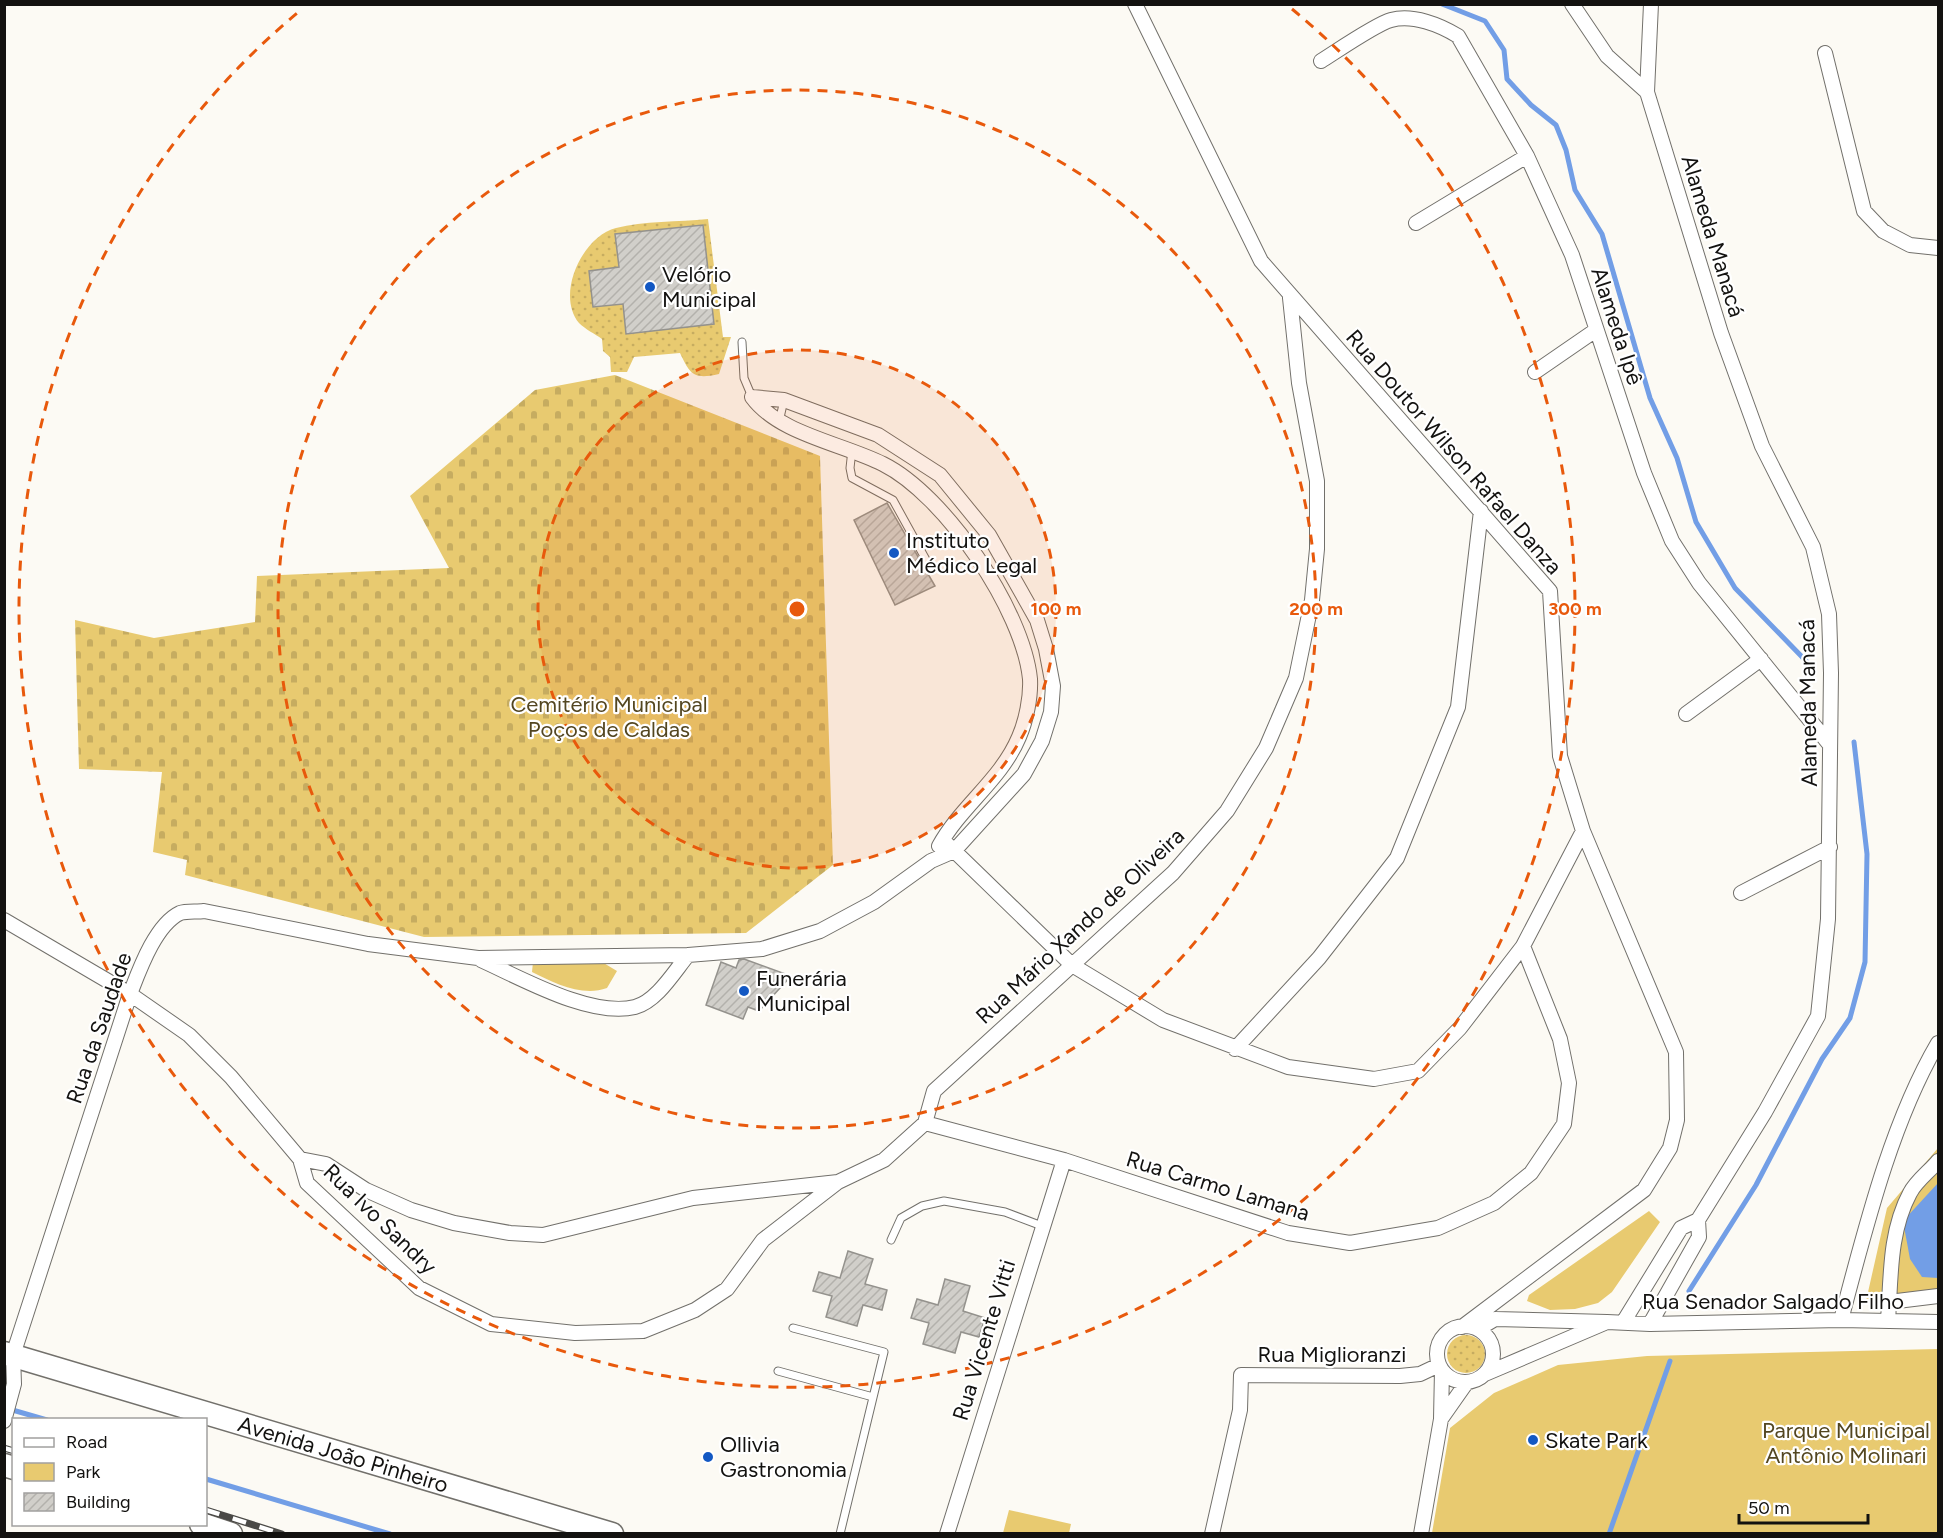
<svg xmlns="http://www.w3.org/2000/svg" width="1943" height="1538" viewBox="0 0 1943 1538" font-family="Figtree,sans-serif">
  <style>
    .grass { fill: url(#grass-dots) }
    .cemetery { fill: url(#cemetery-stones) }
    .park { fill: #e8ca70 }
    .water { fill: #729ee6 }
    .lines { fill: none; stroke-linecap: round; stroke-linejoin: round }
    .stream { stroke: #729ee6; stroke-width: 5 }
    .building { fill: url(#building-hatch); stroke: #94928d; stroke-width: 1.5 }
    .lane-casing { stroke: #72706b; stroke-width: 9 }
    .street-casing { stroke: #72706b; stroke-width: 16 }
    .primary-casing { stroke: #72706b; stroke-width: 25 }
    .lane { stroke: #fff; stroke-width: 7 }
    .street { stroke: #fff; stroke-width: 14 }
    .primary { stroke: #fff; stroke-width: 22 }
    .rail-casing { stroke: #4a4946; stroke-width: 7 }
    .rail { stroke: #fff; stroke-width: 4.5; stroke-dasharray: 14; stroke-linecap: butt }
    .ring { fill: none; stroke: #e8590c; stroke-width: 3; stroke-dasharray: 10 8 }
    .poi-dot { fill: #1358c3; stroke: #fff; stroke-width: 2 }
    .labels { text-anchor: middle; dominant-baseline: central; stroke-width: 4.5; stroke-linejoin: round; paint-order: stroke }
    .street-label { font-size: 22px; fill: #131210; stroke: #fff }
    .poi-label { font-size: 22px; fill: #131210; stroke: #fff; text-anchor: start }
    .park-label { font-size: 22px; fill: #534620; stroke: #fff }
    .centre { fill: #e8590c; stroke: #fff; stroke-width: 3 }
    .ring-label { font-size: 18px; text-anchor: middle; font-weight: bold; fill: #e8590c; stroke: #fff; stroke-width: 4.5; stroke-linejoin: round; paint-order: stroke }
  </style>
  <defs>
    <pattern id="grass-dots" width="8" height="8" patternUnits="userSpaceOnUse" patternTransform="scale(1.5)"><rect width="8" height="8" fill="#e8ca70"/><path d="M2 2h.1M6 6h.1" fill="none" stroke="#c6ac60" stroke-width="1.8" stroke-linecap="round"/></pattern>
    <pattern id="cemetery-stones" width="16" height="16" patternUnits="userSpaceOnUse" patternTransform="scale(1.5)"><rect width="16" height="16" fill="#e8ca70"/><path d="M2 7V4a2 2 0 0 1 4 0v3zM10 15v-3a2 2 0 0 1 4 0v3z" fill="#c6ac60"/></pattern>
    <pattern id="building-hatch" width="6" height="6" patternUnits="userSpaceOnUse" patternTransform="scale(1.5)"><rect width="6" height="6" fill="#d1cfca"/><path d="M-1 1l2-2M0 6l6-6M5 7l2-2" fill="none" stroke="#b3b1ac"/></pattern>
  </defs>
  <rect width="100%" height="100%" fill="#fcfaf4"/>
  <path class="grass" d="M708,219L723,337H731L719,374C693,380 690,374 680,353L634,357L627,372H611L610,357L603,351L602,339C595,334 585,329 579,323C555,294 583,236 616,228C643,221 679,222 708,219Z
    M1447 1354a19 19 0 1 1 38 0a19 19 0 1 1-38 0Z"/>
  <path class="cemetery" d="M615,375L820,456L833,865L746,933L424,937L185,875L187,860L153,852L162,772L79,769L75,620L154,638L255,622L257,576L449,568L410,496L535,390Z"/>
  <path class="park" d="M533,962H602L617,971L607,988C582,997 554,983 532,972Z
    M1938,1148V1304L1866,1301L1887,1208Z
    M1649,1211L1660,1222L1612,1292L1598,1303L1575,1309L1550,1310L1527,1301L1529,1295Z
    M1938,1349V1533H1432L1450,1428L1494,1393L1558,1365L1647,1356Z
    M1009,1510L1071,1524L1069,1533H1003Z"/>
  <path class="water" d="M1938,1183V1278L1922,1277L1910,1259L1903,1221Z"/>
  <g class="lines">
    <path class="stream" d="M1442,4L1485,21L1504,50L1507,79L1531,105L1556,125L1566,150L1575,190L1602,234L1650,398L1677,458L1696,522L1735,588L1807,662
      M1689,1291L1756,1185L1822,1059L1850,1018L1865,962L1867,854L1854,742
      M9,1409L47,1420
      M206,1479L390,1534
      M1609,1534L1670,1361"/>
  </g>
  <path class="building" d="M703,225L714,324L626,334L623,304L593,307L589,271L619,267L615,234Z
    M887,503L935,586L895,605L854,520Z
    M744,959L791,976L759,1011L748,1007L743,1019L706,1005L721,962L736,968L739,960Z
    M848,1251L873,1259L865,1284L887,1290L882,1310L863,1305L857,1326L826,1317L832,1296L813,1291L819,1272L840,1278Z
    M945,1279L970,1286L963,1311L985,1318L979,1337L961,1332L955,1353L923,1344L929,1323L911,1318L917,1299L938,1305Z"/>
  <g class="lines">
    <g class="lane-casing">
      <path id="lane" d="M742,342L744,378L752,397
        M779,422L784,400
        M852,450L850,468L852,478L893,500L930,567
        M891,1240L901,1218L922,1206L944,1201L1005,1212L1042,1226
        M793,1328L884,1352L840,1534
        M778,1371L873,1397"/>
    </g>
    <g class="street-casing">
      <path id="street" d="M1135,4L1261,261L1550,591L1560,756L1583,831L1676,1052L1677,1120L1670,1148L1644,1190L1462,1327
        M1572,4L1607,56L1647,92
        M1651,4L1647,92L1721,333L1762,446L1813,547L1829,614L1831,673L1828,919L1818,1016L1765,1112L1698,1220
        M1825,53L1864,211L1883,231L1910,245L1938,248
        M1321,61C1337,51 1376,24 1391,20C1413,14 1440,25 1458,36L1527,156L1572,255L1644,473L1672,541L1699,583L1830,745
        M1416,223L1527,156
        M1535,372L1596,330
        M752,397C779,434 841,443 883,464C945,495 1023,610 1030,679C1031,697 1026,721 1019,737C1001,780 961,806 939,846
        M1686,714L1761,659
        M943,840L1072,965L1163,1020L1288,1067L1374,1079L1418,1071L1460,1028L1523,946L1583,831
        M1741,893L1830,847
        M4,920L130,994L189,1035L231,1077L300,1159L307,1183L419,1288L491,1324L575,1333L643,1331L695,1310L727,1289L763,1240L838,1182L884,1160L925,1123L934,1091L1173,873L1227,811L1266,748L1296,678L1312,600L1317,549V481L1299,383L1290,298
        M481,960C521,978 591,1018 635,1007C657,1001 674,972 688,955
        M1235,1049L1319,958L1397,858L1458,707L1481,511
        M925,1123L1064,1160L1288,1233L1350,1243L1438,1228L1494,1203L1531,1173L1564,1124L1569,1083L1560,1039L1523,946
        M300,1159L326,1164L366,1190L411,1210L454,1223L510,1233L543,1235L693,1198L838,1182
        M1889,1302L1938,1296
        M1841,1320C1865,1230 1891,1123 1938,1043
        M1624,1321L1681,1228L1698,1220L1699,1237L1650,1324
        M1888,1321C1891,1278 1889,1232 1910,1193C1916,1181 1930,1171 1938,1161
        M1607,1322L1650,1324L1841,1320L1938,1322
        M1437 1354a28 28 0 1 1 56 0a28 28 0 1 1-56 0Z
        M1478,1329L1495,1319L1607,1322L1485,1374
        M1442,1370L1441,1419L1467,1382
        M4,1421L14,1384L13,1355L130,994C139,971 155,925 180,913C186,911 197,912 204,911L368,944L478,958L688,955L762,949L820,931L874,902L931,861L954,851L1024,774L1042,741L1051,712L1053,686L1046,649L1037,620L989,535L940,475L878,435L784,400L752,397
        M947,1534L1064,1160
        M1212,1534L1240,1410L1241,1375L1400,1376L1420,1374L1439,1365
        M1421,1534L1441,1419"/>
    </g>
    <g class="primary-casing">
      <g id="primary">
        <path id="s1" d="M4,1353L612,1534"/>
        <path d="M4,1465L14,1468"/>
        <path d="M201,1524L231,1534"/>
      </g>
    </g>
    <use href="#lane" class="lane"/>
    <use href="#street" class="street"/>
    <use href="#primary" class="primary"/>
    <g class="rail-casing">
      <path id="rail" d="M4,1448L14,1451
        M206,1510L282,1534"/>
    </g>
    <use href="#rail" class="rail"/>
  </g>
  <circle cx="797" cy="609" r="259" fill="#e8590c" fill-opacity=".12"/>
  <g class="ring">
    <circle cx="797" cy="609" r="259"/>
    <circle cx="797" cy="609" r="519"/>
    <path d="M1292 9A778 778 0 1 1 302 9"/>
  </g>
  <g class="poi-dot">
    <circle cx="650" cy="287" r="6"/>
    <circle cx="894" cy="553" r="6"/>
    <circle cx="744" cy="991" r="6"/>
    <circle cx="1533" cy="1440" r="6"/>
    <circle cx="708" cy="1457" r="6"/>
  </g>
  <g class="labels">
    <g class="street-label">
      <text transform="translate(1713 236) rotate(73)">Alameda Manacá</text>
      <text transform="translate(1617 326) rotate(72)">Alameda Ipê</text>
      <text transform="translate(1454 452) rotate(49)">Rua Doutor Wilson Rafael Danza</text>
      <text transform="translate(1808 703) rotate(-91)">Alameda Manacá</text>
      <text transform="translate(1080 926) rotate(-43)">Rua Mário Xando de Oliveira</text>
      <text transform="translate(99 1028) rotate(-71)">Rua da Saudade</text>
      <text transform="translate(1218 1186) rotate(17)">Rua Carmo Lamana</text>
      <text transform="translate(380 1219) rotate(44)">Rua Ivo Sandry</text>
      <text x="1773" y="1301">Rua Senador Salgado Filho</text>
      <text transform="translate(984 1340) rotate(-73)">Rua Vicente Vitti</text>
      <text x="1332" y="1354">Rua Miglioranzi</text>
      <text stroke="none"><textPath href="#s1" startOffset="354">Avenida João Pinheiro</textPath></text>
    </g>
    <g class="poi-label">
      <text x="662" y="274">Velório<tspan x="662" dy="25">Municipal</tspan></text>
      <text x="906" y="540">Instituto<tspan x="906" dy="25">Médico Legal</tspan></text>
      <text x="756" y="978">Funerária<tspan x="756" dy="25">Municipal</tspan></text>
      <text x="1545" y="1440">Skate Park</text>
      <text x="720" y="1444">Ollivia<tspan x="720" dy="25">Gastronomia</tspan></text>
    </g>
    <g class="park-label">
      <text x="609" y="704">Cemitério Municipal<tspan x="609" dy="25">Poços de Caldas</tspan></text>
      <text x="1846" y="1430">Parque Municipal<tspan x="1846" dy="25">Antônio Molinari</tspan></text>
    </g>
  </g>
  <circle cx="797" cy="609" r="9" class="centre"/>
  <g class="ring-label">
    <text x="1056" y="615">100 m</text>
    <text x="1316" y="615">200 m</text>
    <text x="1575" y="615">300 m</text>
  </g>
  <rect width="1943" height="1538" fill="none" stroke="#131210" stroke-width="12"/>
  <rect x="12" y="1418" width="195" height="108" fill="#ffffff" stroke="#a1a09f" stroke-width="1.5"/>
  <rect x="24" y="1438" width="30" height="9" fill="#ffffff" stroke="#a1a09f" stroke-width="1.5"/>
  <text x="66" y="1448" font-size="18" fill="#131210">Road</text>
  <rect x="24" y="1463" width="30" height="18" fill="#e8ca70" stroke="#a1a09f" stroke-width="1.5"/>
  <text x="66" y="1478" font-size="18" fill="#131210">Park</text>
  <rect x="24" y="1493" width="30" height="18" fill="url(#building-hatch)" stroke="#a1a09f" stroke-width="1.5"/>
  <text x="66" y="1508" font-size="18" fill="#131210">Building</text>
  <path d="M1739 1514v9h129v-9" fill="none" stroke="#131210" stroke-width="3"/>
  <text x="1748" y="1514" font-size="18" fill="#131210" stroke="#ffffff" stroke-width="4.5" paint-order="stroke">50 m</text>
</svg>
